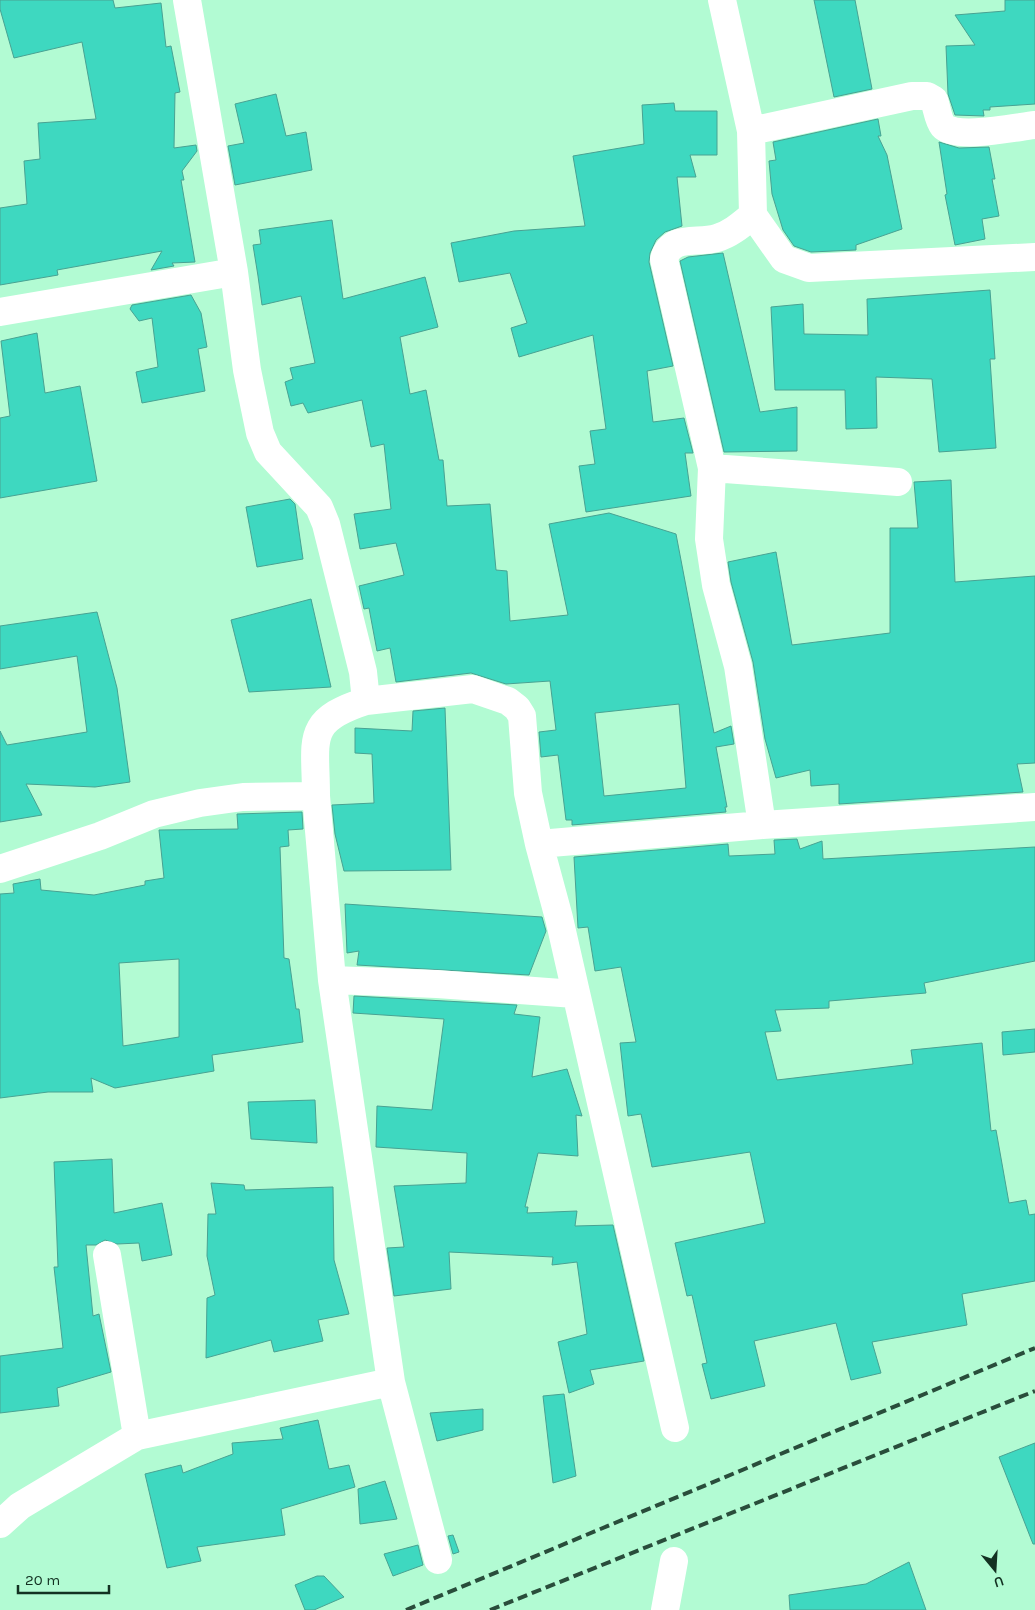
<svg xmlns="http://www.w3.org/2000/svg" width="1035" height="1610" viewBox="0 0 1035 1610" font-family="Karla,sans-serif">
  <style>
    .building { fill: #3ed8c0; stroke: #48a292; fill-rule: evenodd }
    .lines { fill: none; stroke-linecap: round; stroke-linejoin: round }
    .street { stroke: #fff; stroke-width: 28 }
    .rail { stroke: #294d3b; stroke-width: 4; stroke-dasharray: 10 5; stroke-linecap: butt }
  </style>
  <rect width="100%" height="100%" fill="#b2fbd3"/>
  <path class="building" d="M0,0H113L115,8L161,3L166,47L171,46L180,92L175,93L174,148L196,145L197,151L182,171L184,180H181L195,262L172,263L174,266L151,270L162,251L57,270L58,275L0,285V208L27,204L24,161L40,159L38,123L96,119L82,42L14,58L0,9Z
    M814,0H855L872,89L834,97Z
    M1005,0H1035V104L990,107V110H983L984,116L955,115L948,94L946,46L975,45L955,15L1005,11Z
    M276,94L286,136L306,132L312,170L235,185L228,146L244,143L235,104Z
    M674,103L675,111H717V155H690L696,177H677L682,226L665,232L656,240L650,253L649,262L673,366L647,371L653,422L684,418L693,453H685L691,496L586,512L579,466L595,464L590,431L606,429L593,335L519,357L511,328L527,323L510,273L459,282L451,243L514,231L585,226L573,156L644,144L642,105Z
    M878,119L881,136H878L887,155L902,229L856,245V250L811,252L794,246L783,230L772,194L769,161L776,160L773,142Z
    M939,142L959,148L989,147L995,179H992L999,216L982,219L985,239L955,245L945,195L947,194Z
    M332,220L343,299L425,277L438,327L400,337L410,394L426,390L439,460H443L447,506L490,504L496,570L507,571L510,621L568,615L549,524L609,513L676,534L714,733L731,726L734,744L716,747L727,807H725L726,812L572,825V820H566L558,755L541,757L539,732L556,730L550,681L506,684L471,673L396,682L390,648L377,651L369,608L364,609L359,586L404,575L396,543L360,549L354,514L391,509L384,444L371,447L362,400L308,413L303,403L291,406L285,382L293,379L290,368L315,363L301,296L262,305L258,276L253,245L261,244L259,230ZM679,704L686,788L604,796L595,713Z
    M723,253L760,412L797,407V451L724,452L680,261L688,257Z
    M990,290L995,359H990L996,448L939,452L932,379L876,377L877,428L846,429L845,390H775L771,307L803,304L804,334L868,335L867,299Z
    M191,295L201,313L207,347L198,349L205,391L142,403L136,372L158,367L152,318L139,321L130,309L132,305Z
    M37,333L45,393L80,386L97,481L0,498V418L10,416L1,341Z
    M951,480L955,582L1035,576V763L1017,764L1023,792L839,804V784L811,786L810,770L776,778L765,739L753,662L731,582L728,562L776,552L792,645L890,633V528H918L914,482Z
    M290,499L295,504L303,559L257,567L246,507Z
    M311,599L331,687L249,692L231,620Z
    M97,612L117,688L130,782L95,787L26,784L42,815L0,822V731L7,745L87,732L77,656L0,669V626Z
    M445,708L451,870L344,871L335,834L332,805L374,803L372,754L355,753V728L412,731L413,711Z
    M302,812L303,829L288,830L289,846L280,847L284,958L289,959L296,1009H299L303,1042L212,1055L214,1071L115,1088L91,1078L93,1092H48L0,1098V894L14,893L13,884L40,879L41,890L94,895L145,885V881L164,878L159,830L238,829L237,814ZM179,959V1037L123,1046L119,963Z
    M797,839L800,849L822,841L823,859L1035,847V961L924,983L926,993L829,1001V1008L775,1010L781,1031L765,1032L777,1080L913,1064L911,1050L982,1043L991,1131L996,1130L1009,1203L1026,1200L1029,1215L1035,1214V1281L962,1294L967,1325L872,1342L881,1373L851,1380L836,1323L754,1341L765,1386L711,1399L702,1364L707,1363L692,1295L687,1296L675,1243L765,1223L750,1152L652,1167L641,1114L628,1116L620,1043L636,1042L621,967L595,971L588,927L578,928L574,857L728,844L729,856L775,854L774,840Z
    M345,904L542,917L546,931L529,975L357,965L359,951L347,953Z
    M354,996L517,1005L514,1014L540,1017L532,1077L567,1069L582,1116L576,1115L578,1156L538,1153L525,1207H528L527,1213L577,1211L575,1226L613,1225L644,1361L590,1370L594,1384L569,1393L558,1342L587,1334L577,1262L552,1265L553,1257L449,1252L451,1289L394,1296L387,1248L404,1247L394,1186L466,1183L467,1153L376,1147L377,1106L432,1110L444,1019L353,1013Z
    M1035,1029V1052L1003,1055L1002,1032Z
    M315,1100L317,1143L251,1139L248,1102Z
    M112,1159L114,1213L162,1203L172,1255L142,1261L139,1243L117,1244L105,1240L96,1245H86L93,1316L99,1314L111,1372L57,1388L59,1406L0,1413V1356L63,1348L54,1267H58L54,1162Z
    M211,1183L244,1185L245,1190L333,1187L334,1260L349,1314L318,1320L323,1341L274,1352L271,1340L206,1358L207,1298L215,1295L207,1256L208,1214H216Z
    M564,1394L576,1476L553,1483L543,1396Z
    M483,1409V1430L437,1441L430,1413Z
    M318,1420L329,1469L349,1465L355,1487L281,1509L285,1535L197,1547L201,1561L167,1568L145,1474L181,1465L183,1473L233,1454L232,1443L283,1439L280,1428Z
    M1035,1443V1544H1033L999,1457Z
    M385,1481L397,1519L360,1524L358,1489Z
    M453,1535L459,1552L453,1554L448,1536Z
    M418,1545L423,1565L393,1576L384,1554Z
    M909,1562L926,1610H790L789,1595L866,1584Z
    M317,1576H324L344,1597L314,1610H305L295,1585Z"/>
  <g class="lines">
    <path class="street" d="M187,0L234,272L247,370L260,433L268,452L319,507L326,524L363,672L366,701L473,689L508,701L517,708L522,716L528,793L539,844L762,825L1035,807
      M722,0L751,131L753,215C742,224 731,234 717,238C697,244 671,234 664,259L712,468L709,539L716,585L738,666L762,825
      M751,131L912,96H927L934,100C937,108 938,120 943,126C955,140 1016,127 1035,125
      M753,215L784,259L809,268L1035,257
      M0,312L234,272
      M712,468L898,482
      M316,796C316,739 304,721 366,701
      M539,844L559,918L675,1428
      M0,869L100,836L154,814L200,803L243,797L316,796L332,980L391,1382L137,1436L20,1506L0,1524
      M332,980L437,984L575,994
      M107,1255L137,1436
      M391,1382L438,1560
      M665,1610L674,1561"/>
    <path class="rail" d="M406,1610L1035,1348
      M490,1610L1035,1391"/>
  </g>
  <g transform="translate(995 1570) rotate(162)" stroke="#b2fbd3" stroke-width="4" paint-order="stroke">
  <path d="M0-4L9 19L0 12L-9 19Z" fill="#133122"/>
  <text y="-8" font-size="14" font-weight="bold" text-anchor="middle" fill="#133122">U</text>
  </g>
  <path d="M18 1585v8h91v-8" fill="none" stroke="#133122" stroke-width="2.5"/>
  <text x="25" y="1585" font-size="15" fill="#133122" stroke="#b2fbd3" stroke-width="4" paint-order="stroke">20 m</text>
</svg>
